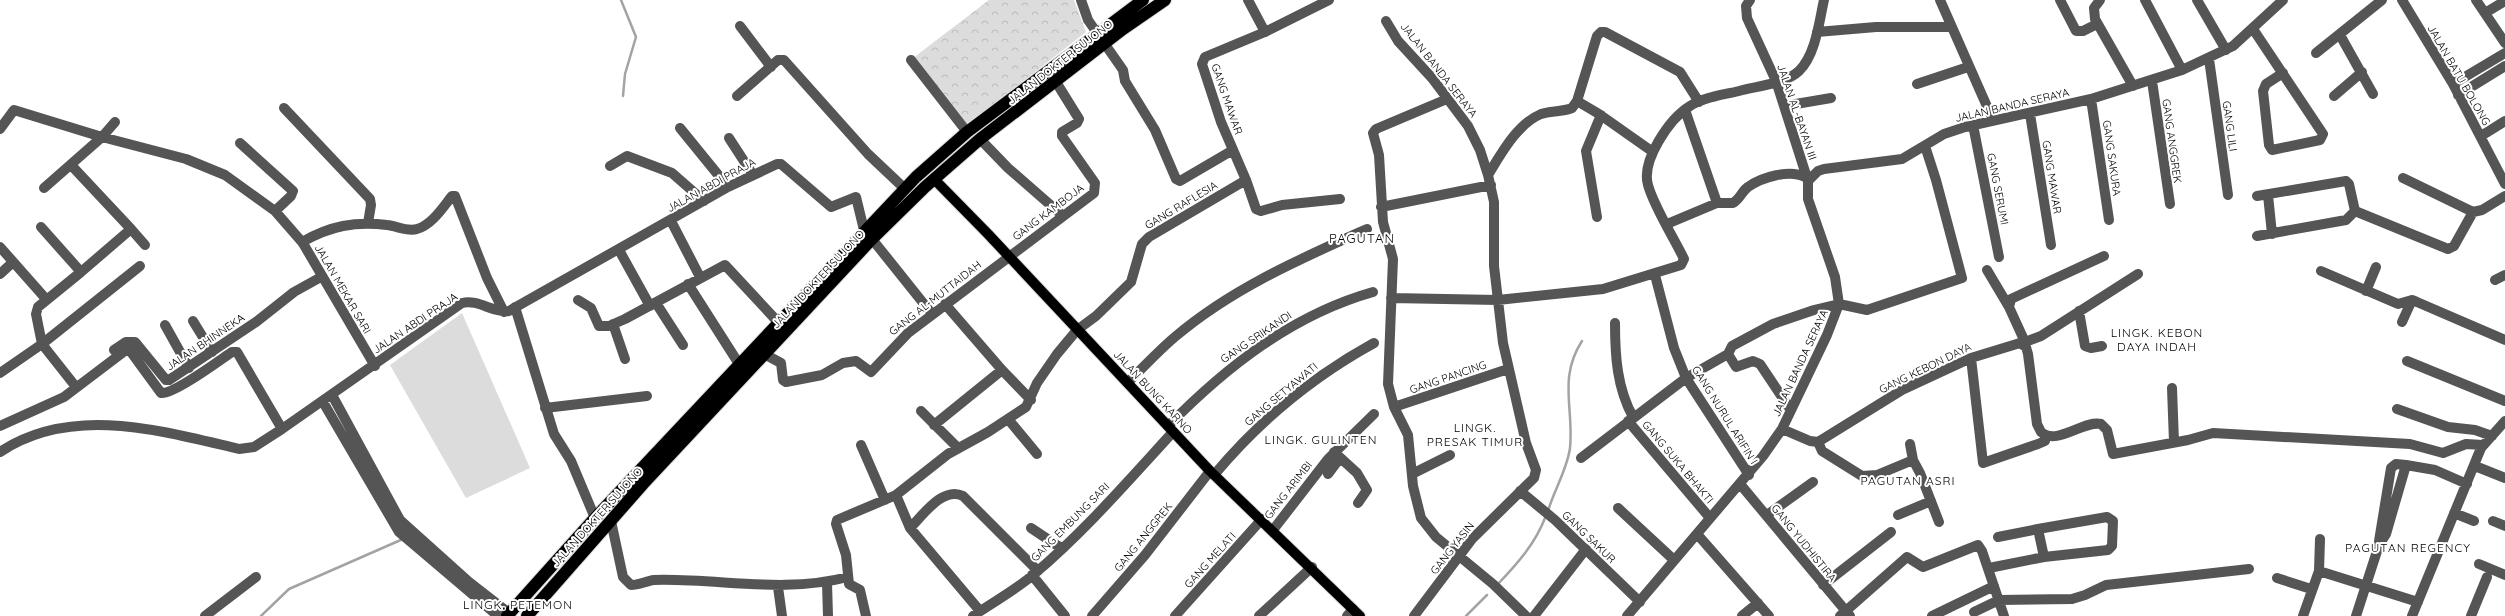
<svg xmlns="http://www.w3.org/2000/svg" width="2505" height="616" viewBox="0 0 2505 616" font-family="Quicksand,sans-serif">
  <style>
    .forest { fill: url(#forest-crowns) }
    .garden { fill: #dcdcdc }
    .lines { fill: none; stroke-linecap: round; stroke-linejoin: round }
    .stream { stroke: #a3a3a3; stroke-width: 2.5 }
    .major-casing { stroke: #dbdbdb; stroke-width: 12 }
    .highway-casing { stroke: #dbdbdb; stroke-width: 14 }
    .minor { stroke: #555; stroke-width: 10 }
    .major { stroke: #000; stroke-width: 10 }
    .highway { stroke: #000; stroke-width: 12 }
    .labels { text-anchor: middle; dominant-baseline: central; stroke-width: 4; stroke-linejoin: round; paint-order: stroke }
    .street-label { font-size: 11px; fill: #000; stroke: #fff }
    .neighbourhood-label { font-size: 12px; letter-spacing: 1px; fill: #000; stroke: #fff }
    .quarter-label { font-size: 13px; letter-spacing: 1px; fill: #000; stroke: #fff }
  </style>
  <defs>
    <pattern id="forest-crowns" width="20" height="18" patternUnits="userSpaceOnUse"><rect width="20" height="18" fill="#dcdcdc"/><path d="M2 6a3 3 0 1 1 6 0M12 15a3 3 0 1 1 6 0" fill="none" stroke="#bbb"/></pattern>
  </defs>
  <rect width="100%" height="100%" fill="#fff"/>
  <path class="forest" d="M989,0H1074L1086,32L966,126L913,58Z"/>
  <path class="garden" d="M462,313L530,468L466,498L390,365Z"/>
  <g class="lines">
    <path class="stream" d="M621,0L636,37L625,74L623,96
      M1548,511C1554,490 1567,470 1570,448C1574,408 1558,378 1582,341
      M1498,584C1517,564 1535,544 1545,518
      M261,616L289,589L403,539
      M1466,616L1487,595"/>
    <g class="major-casing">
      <path id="major" d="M934,179L988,234L1210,471L1360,616"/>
    </g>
    <g class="highway-casing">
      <path id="highway" d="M507,616L595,518L916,177L967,132L1143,0
        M527,616L643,484L872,239L925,187L980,139L1123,29L1165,0"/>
    </g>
    <path class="minor" d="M1081,0L1088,20L1123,70L1125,81L1155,130L1176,179L1180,181L1233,150
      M1248,0L1265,32
      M1329,0L1265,32L1205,57L1202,64L1221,122L1246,180L1256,209L1261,211L1282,205L1340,199
      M1750,0L1746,6L1747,18L1776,81L1808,181
      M1940,0L1993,120
      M2060,0L2076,31H2083L2097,24
      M2100,0L2094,8L2095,19L2133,86
      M2145,0L2182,70
      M2197,0L2226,50
      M2402,0L2453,84L2505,184
      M2476,0L2505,43
      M2485,13L2505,1
      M1386,21L1398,41L1432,78L1468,126L1480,150L1488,175L1494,202V266L1503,343L1526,443L1536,470L1534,478L1472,539L1414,616
      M740,26L771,67
      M2253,29L2323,134L2320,140L2272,150L2269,145L2263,91L2266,84L2283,73
      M1817,32L1876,27H1952
      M2340,35L2373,94
      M2316,53L2382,0
      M2209,59L2228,195
      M911,60L967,132
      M2152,81L2170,204
      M1917,84L1968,67
      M2453,84L2505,53
      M2458,95L2505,66
      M737,96L778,60H784L868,154L904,188
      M2334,96L2362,72
      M1447,99L1376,129L1373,133L1379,155L1383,222L1393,259L1388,384L1394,407L1408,435L1413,486L1421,518L1436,537L1493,584L1526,616
      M2091,99L2109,220
      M1577,101L1599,114L1653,152
      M1784,106L1831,98
      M284,108L370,199L371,205L368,223
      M1685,110L1717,203
      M2030,114L2051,245
      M1973,125L1999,257
      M680,128L728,187
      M0,129L14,110L102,137L115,122
      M2481,136L2505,121
      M729,138L753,175
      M980,139L1008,168L1063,216
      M240,143L293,191L291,196L275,211
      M71,165L131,229
      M610,166L627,156L672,173L704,201
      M1488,175C1501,154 1517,124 1541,114C1551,111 1562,112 1572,108L1577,101L1597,36L1601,32H1605L1680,72L1699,102
      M2403,178L2473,212L2482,210L2505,196
      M44,188L102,137L186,159L225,175L275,211L302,242
      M2268,195L2272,234
      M2257,196L2346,181L2349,184L2355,211L2448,249L2454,246L2473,212
      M1381,207L1491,185
      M1597,217L1586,151L1601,115
      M671,221L700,277
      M1667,224L1717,203H1733C1740,199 1742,191 1748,187C1762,177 1790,169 1805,177
      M2257,236L2346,220L2355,211
      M872,239L932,314
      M0,247L46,299
      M619,250L650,306
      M1987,270L2009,307
      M2321,271L2398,304L2412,300L2417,302L2505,340
      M81,272L131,229L145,245
      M0,274L13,262
      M1655,275L1674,348L1686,378L1749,475
      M2495,280L2505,275
      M688,284L739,364
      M2366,291L2376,267
      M1391,298L1498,300L1603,289L1681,265L1684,259C1674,238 1654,207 1648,185C1641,161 1669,119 1690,106C1704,97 1723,95 1739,91C1757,86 1785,84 1799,71C1816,54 1819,22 1824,0
      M578,300L591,308L599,326H609L625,319L725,265L778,322
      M656,303L683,345
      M945,304L1002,370L1031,400
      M515,307L554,434L571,461L595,518
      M2079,311L2085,346L2091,348L2102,346
      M193,321L212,352
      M2402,322L2412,300
      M1615,323C1615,356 1617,388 1633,417
      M613,324L625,359
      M165,325L189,368
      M2025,342L2041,336L2138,274
      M2024,345L2025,342L2009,307L2011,299L2104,256
      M114,350L126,342H135L166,380H169L256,322L294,292L321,277
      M1728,354L1736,367L1753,361L1760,364L1790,409
      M766,355L781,363L783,380L786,382L822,375L843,363L856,361L871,372L908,333L1094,193L1095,183L1062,136V132L1077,123L1079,119L1056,82
      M1971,358L1983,463L2038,444L2045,441L2046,436
      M2407,361L2505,401
      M375,366L304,245L302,242C330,226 355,221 387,225C397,226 407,232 417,229C432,225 443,207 452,196H455L487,278L504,312
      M0,373L42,344L36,314L38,307L81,272L41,227
      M1128,382C1144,367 1159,350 1176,336C1233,288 1300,259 1367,229
      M76,387L42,344L140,266
      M2172,388L2174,442
      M332,395L400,520L469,582L509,613
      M323,402L399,532L498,616
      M1394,407L1508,369
      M545,408L647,396
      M2397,409L2448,427L2475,430L2492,436
      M921,411L958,448
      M1008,419L1037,454
      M1628,421L1710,518
      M934,425L1002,370
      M0,426L64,397L126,350L131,352L161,393C173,395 220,360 232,352H237L282,429
      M1168,426C1226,367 1292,315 1373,292
      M1782,429L1810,441L1818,442L1902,390L1971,358L2020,343L2026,347L2028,354L2037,424L2041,432C2057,446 2083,420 2101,424L2107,430L2113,454L2188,440L2213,433L2410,444L2443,453L2466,444L2483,445
      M1818,442L1822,451L1862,476L1877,475L1913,460L1920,473L1939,522
      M1910,444L1913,460
      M861,445L885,500
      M0,452C72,404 162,431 239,449L254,447L282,429L462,303C479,299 492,313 509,311L728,187L777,164H781L831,207L856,197L864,230
      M1334,452L1357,473L1367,490L1358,503
      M1581,458L1686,378L1728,354L1732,346L1773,324L1814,310L1839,304L1867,310L1962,278L1936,180L1925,146
      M2475,466L2505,478
      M1328,474L1340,458
      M1412,474L1450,455
      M1214,475C1259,421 1312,377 1374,343
      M1740,484L1850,616
      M1520,491L1555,520L1640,602
      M896,495L910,528L980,611
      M1618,508L1674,560
      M2454,513L2474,521
      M1767,515L1813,482
      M1898,515L1931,501
      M611,521L623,577L631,585C639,585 646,581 654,580C721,578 782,594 848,577
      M2493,521L2505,526
      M910,528C923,515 943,486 963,496L1038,571
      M1031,528L1061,548
      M1273,530L1328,459L1374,414
      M1697,534L1769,616
      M1998,537L2038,529
      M2379,541L2391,468L2396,464L2406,465
      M2479,564L2505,575
      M1989,568L2044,557L2108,550L2112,546L2113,521L2107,517L2038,529L2044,557
      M2319,571L2320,539
      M1032,575L1065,616
      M2277,578L2311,589
      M827,583L828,616
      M1823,585L1891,532
      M778,587L782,616
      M1974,612L1999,600L2072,599L2085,595L2106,585L2249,569
      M205,616L256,577
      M866,616L860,590L849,584L846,555L836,524L837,520L896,495L948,454L988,432L1026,407L1037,383L1057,354L1077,330L1096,316L1131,282L1142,244L1149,237L1246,180
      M973,616C993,602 1014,591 1033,575C1084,532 1128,481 1173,432
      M1092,616L1145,555L1210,471
      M1175,616L1262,519
      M1259,616L1312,567
      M1347,616L1353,609
      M1534,616L1586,549
      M1627,616L1763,456L1782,429L1827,335L1839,304L1835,277L1808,199V181L1818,171L1824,169L1902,159L1944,134L1965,127L2091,99L2182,70L2233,46L2283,0
      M1742,616L1758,603
      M1840,616L1907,557L1923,567L1978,545L1982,551L2004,616
      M1932,616L1994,586
      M2303,616L2319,571L2418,602
      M2356,616L2379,545L2386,534L2406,465L2435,470L2467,484
      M2412,616L2481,448L2505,421
      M2471,616L2487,577"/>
    <use href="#major" class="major"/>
    <use href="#highway" class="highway"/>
  </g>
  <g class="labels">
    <g class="street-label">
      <text transform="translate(1060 62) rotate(-38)">JALAN DOKTER SUJONO</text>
      <text transform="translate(1439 70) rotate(52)">JALAN BANDA SERAYA</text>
      <text transform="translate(2459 75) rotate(60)">JALAN BATU BOLONG</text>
      <text transform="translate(1227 99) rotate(71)">GANG MAWAR</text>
      <text transform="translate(2012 105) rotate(-13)">JALAN BANDA SERAYA</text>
      <text transform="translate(1797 112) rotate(71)">JALAN AL-BAYAN III</text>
      <text transform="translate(2230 126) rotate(82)">GANG LILI</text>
      <text transform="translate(2172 141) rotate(82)">GANG ANGGREK</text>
      <text transform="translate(2112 158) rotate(82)">GANG SAKURA</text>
      <text transform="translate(2052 177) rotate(81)">GANG MAWAR</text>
      <text transform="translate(711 185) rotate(-29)">JALAN ABDI PRAJA</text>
      <text transform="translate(1998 189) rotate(79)">GANG SERUMI</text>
      <text transform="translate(1181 205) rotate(-31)">GANG RAFLESIA</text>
      <text transform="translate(1048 212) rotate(-37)">GANG KAMBOJA</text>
      <text transform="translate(818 279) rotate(-47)">JALAN DOKTER SUJONO</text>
      <text transform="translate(343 289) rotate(60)">JALAN MEKAR SARI</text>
      <text transform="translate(935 298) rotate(-38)">GANG AL-MUTTAIDAH</text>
      <text transform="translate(415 323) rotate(-34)">JALAN ABDI PRAJA</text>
      <text transform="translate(1256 337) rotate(-34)">GANG SRIKANDI</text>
      <text transform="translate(205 342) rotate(-34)">JALAN BHINNEKA</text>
      <text transform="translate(1800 363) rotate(-65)">JALAN BANDA SERAYA</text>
      <text transform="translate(1925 368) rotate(-26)">GANG KEBON DAYA</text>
      <text transform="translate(1448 377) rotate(-19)">GANG PANCING</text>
      <text transform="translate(1153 392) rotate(47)">JALAN BUNG KARNO</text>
      <text transform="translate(1281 394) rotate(-40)">GANG SETYAWATI</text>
      <text transform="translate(1725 415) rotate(58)">GANG NURUL ARIFIN I</text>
      <text transform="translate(1678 462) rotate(50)">GANG SUKA BHAKTI</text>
      <text transform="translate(1288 490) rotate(-52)">GANG ARIMBI</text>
      <text transform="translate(597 517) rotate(-48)">JALAN DOKTER SUJONO</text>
      <text transform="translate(1070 522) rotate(-45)">GANG EMBUNG SARI</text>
      <text transform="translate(1143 537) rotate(-51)">GANG ANGGREK</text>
      <text transform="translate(1589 537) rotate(44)">GANG SAKUR</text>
      <text transform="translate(1804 543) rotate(51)">GANG YUDHISTIRA</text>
      <text transform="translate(1452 548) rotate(-52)">GANG YASIN</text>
      <text transform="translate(1210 560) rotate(-48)">GANG MELATI</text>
    </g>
    <g class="neighbourhood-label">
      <text x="2157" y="332">LINGK. KEBON<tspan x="2157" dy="14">DAYA INDAH</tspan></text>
      <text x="1475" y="427">LINGK.<tspan x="1475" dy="14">PRESAK TIMUR</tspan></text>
      <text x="1321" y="439">LINGK. GULINTEN</text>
      <text x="1908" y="480">PAGUTAN ASRI</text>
      <text x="2408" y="547">PAGUTAN REGENCY</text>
      <text x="518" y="604">LINGK. PETEMON</text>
    </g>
    <g class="quarter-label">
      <text x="1362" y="238">PAGUTAN</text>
    </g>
  </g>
</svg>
